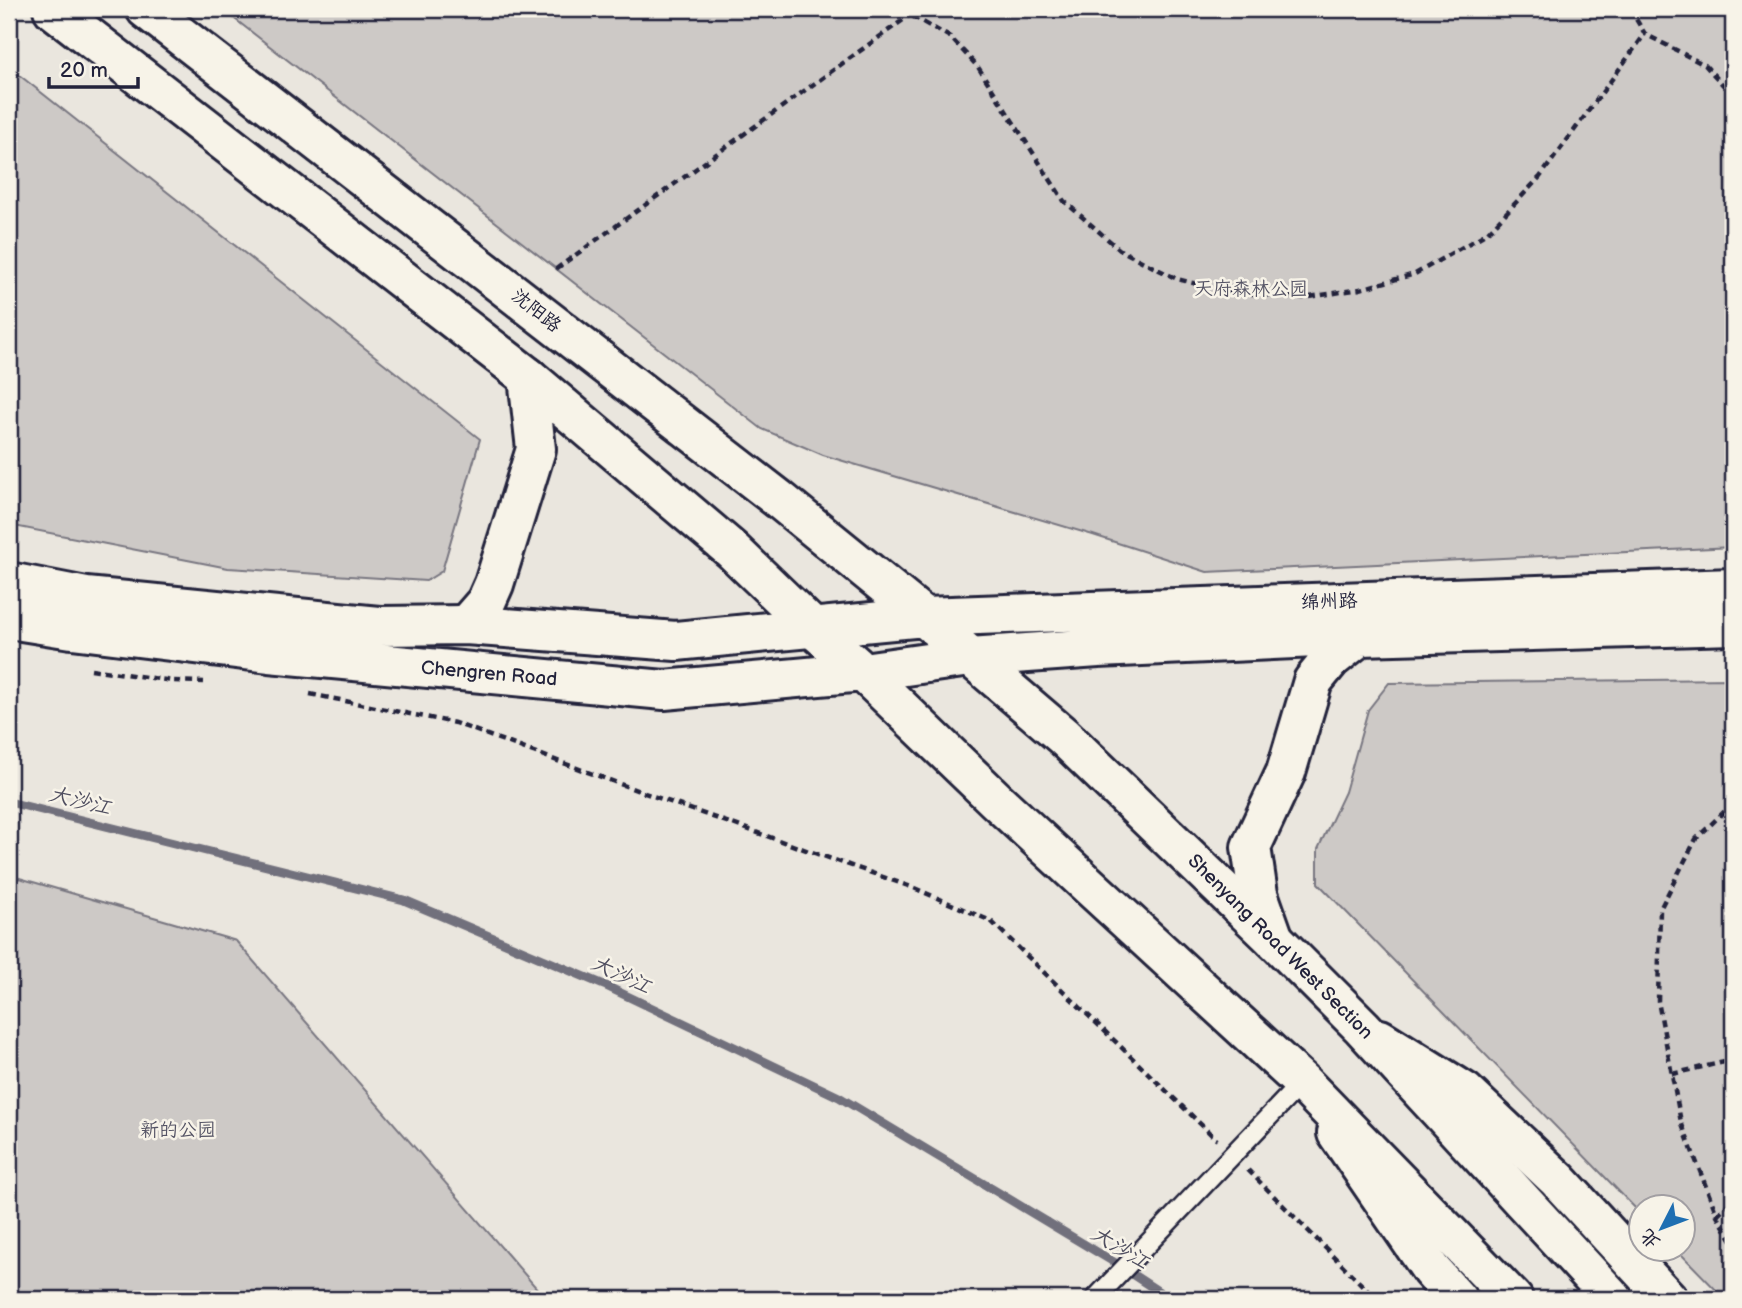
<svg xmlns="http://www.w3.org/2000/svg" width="1742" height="1308" viewBox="0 0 1742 1308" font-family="'Balsamiq Sans','LXGW WenKai TC',sans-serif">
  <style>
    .green { fill: #cdc9c6; stroke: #787680; stroke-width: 2 }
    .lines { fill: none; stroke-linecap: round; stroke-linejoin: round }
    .stream { stroke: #716f7b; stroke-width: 9 }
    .service-casing { stroke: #22223b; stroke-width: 23 }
    .tertiary-casing { stroke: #22223b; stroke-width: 44 }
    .secondary-casing { stroke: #22223b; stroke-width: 44 }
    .primary-casing { stroke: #22223b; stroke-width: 44 }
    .trunk-casing { stroke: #22223b; stroke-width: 44 }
    .path { stroke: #22223b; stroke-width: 4.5; stroke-dasharray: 7 5; stroke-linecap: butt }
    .service { stroke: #f7f3e8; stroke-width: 18 }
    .tertiary { stroke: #f7f3e8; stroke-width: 38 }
    .secondary { stroke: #f7f3e8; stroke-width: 38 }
    .primary { stroke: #f7f3e8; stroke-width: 38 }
    .trunk { stroke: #f7f3e8; stroke-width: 38 }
    .labels { text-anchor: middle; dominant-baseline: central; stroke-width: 5; stroke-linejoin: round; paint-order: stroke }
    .park-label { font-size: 19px; fill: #555465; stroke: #f7f3e8 }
    .street-label { font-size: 19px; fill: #22223b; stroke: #f7f3e8 }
    .water-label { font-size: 21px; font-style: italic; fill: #504f60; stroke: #f7f3e8 }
  </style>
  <rect width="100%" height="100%" fill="#eae6de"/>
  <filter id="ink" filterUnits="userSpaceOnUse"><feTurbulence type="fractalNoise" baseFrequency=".0143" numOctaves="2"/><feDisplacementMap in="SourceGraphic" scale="14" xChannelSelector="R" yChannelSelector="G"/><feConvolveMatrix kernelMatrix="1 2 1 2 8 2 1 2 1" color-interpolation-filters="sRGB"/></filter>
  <g filter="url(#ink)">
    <path class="green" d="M222,9H1733V547L1207,572L1093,535L823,455L762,429Z
      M9,67L480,439L442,571L426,581L228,568L9,525Z
      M1733,679V1299H1725L1676,1249L1682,1248V1206H1640V1213L1318,883V849L1345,792L1368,710L1389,683Z
      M9,875L236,941L546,1299H9Z"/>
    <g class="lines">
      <path class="stream" d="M9,802L404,900L604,985L839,1097L1112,1261L1170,1299"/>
      <g class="service-casing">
        <path id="service" d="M1095,1299L1302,1082"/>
      </g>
      <g class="tertiary-casing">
        <path id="tertiary" d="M1380,1039L1465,1092L1558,1180L1668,1299
          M1337,1133L1431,1270L1457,1299"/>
      </g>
      <g class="secondary-casing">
        <path id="secondary" d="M924,617L1733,588
          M466,625L486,602L494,584L536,449L528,377
          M863,672L970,657L1098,648L1360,636L1733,625
          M1274,939L1258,894L1251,847L1286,772L1313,681L1331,659L1360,636"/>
      </g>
      <g class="primary-casing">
        <path id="primary" d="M53,9L528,377L732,550L813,628L863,672
          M146,9L780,500L924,617"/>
      </g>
      <g class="trunk-casing">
        <path id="trunk" d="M9,582L86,597L379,626L466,625L676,641L924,617L1063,736L1274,939L1362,1027L1613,1299
          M9,619L72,629L269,653L664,690L863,672L997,801L1302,1082L1513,1299"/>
      </g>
      <path class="path" d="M890,9L910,15L950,37L978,67L1064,201L1120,250L1177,279L1229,292L1303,298L1360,289L1415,274L1487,233L1540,177L1645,34
        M1630,9L1645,34L1705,65L1733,96
        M231,15L234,9
        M556,269L910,15L924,9
        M91,669L173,681L204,682
        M310,694L455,723L639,791L914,888L991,921L1217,1140
        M1733,803L1696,839L1660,909L1658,1001L1681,1122L1717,1215L1733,1242
        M1672,1074L1733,1060
        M1248,1170L1376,1299
        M1717,1215L1733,1199"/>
      <use href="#service" class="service"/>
      <use href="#tertiary" class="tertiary"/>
      <use href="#secondary" class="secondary"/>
      <use href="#primary" class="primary"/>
      <use href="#trunk" class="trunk"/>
    </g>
  </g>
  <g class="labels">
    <g class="park-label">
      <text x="1251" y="289">天府森林公园</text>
      <text x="178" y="1130">新的公园</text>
    </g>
    <g class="street-label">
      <text transform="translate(536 311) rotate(38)">沈阳路</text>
      <text transform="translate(1329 602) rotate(-2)">绵州路</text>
      <text transform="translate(489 674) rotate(5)">Chengren Road</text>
      <text transform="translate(1280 947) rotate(45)">Shenyang Road West Section</text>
    </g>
    <g class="water-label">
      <text transform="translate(80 801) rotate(14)">大沙江</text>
      <text transform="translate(621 975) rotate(25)">大沙江</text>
      <text transform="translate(1120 1248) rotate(31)">大沙江</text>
    </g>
  </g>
  <rect width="1742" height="1308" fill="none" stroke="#f7f3e8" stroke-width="35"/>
  <rect x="18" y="18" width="1707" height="1273" fill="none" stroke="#22223b" stroke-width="2.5" filter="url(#ink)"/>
  <g transform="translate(1662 1228) rotate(228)"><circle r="33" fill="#f7f3e8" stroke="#a29fa3" stroke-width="2"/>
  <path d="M0-5L12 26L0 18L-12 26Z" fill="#1f6fb2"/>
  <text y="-10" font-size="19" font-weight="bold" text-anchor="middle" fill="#22223b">北</text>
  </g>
  <path d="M49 77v10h89v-10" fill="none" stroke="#22223b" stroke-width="3.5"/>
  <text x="60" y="77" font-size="21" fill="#22223b" stroke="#f7f3e8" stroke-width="5" paint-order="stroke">20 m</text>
</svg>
